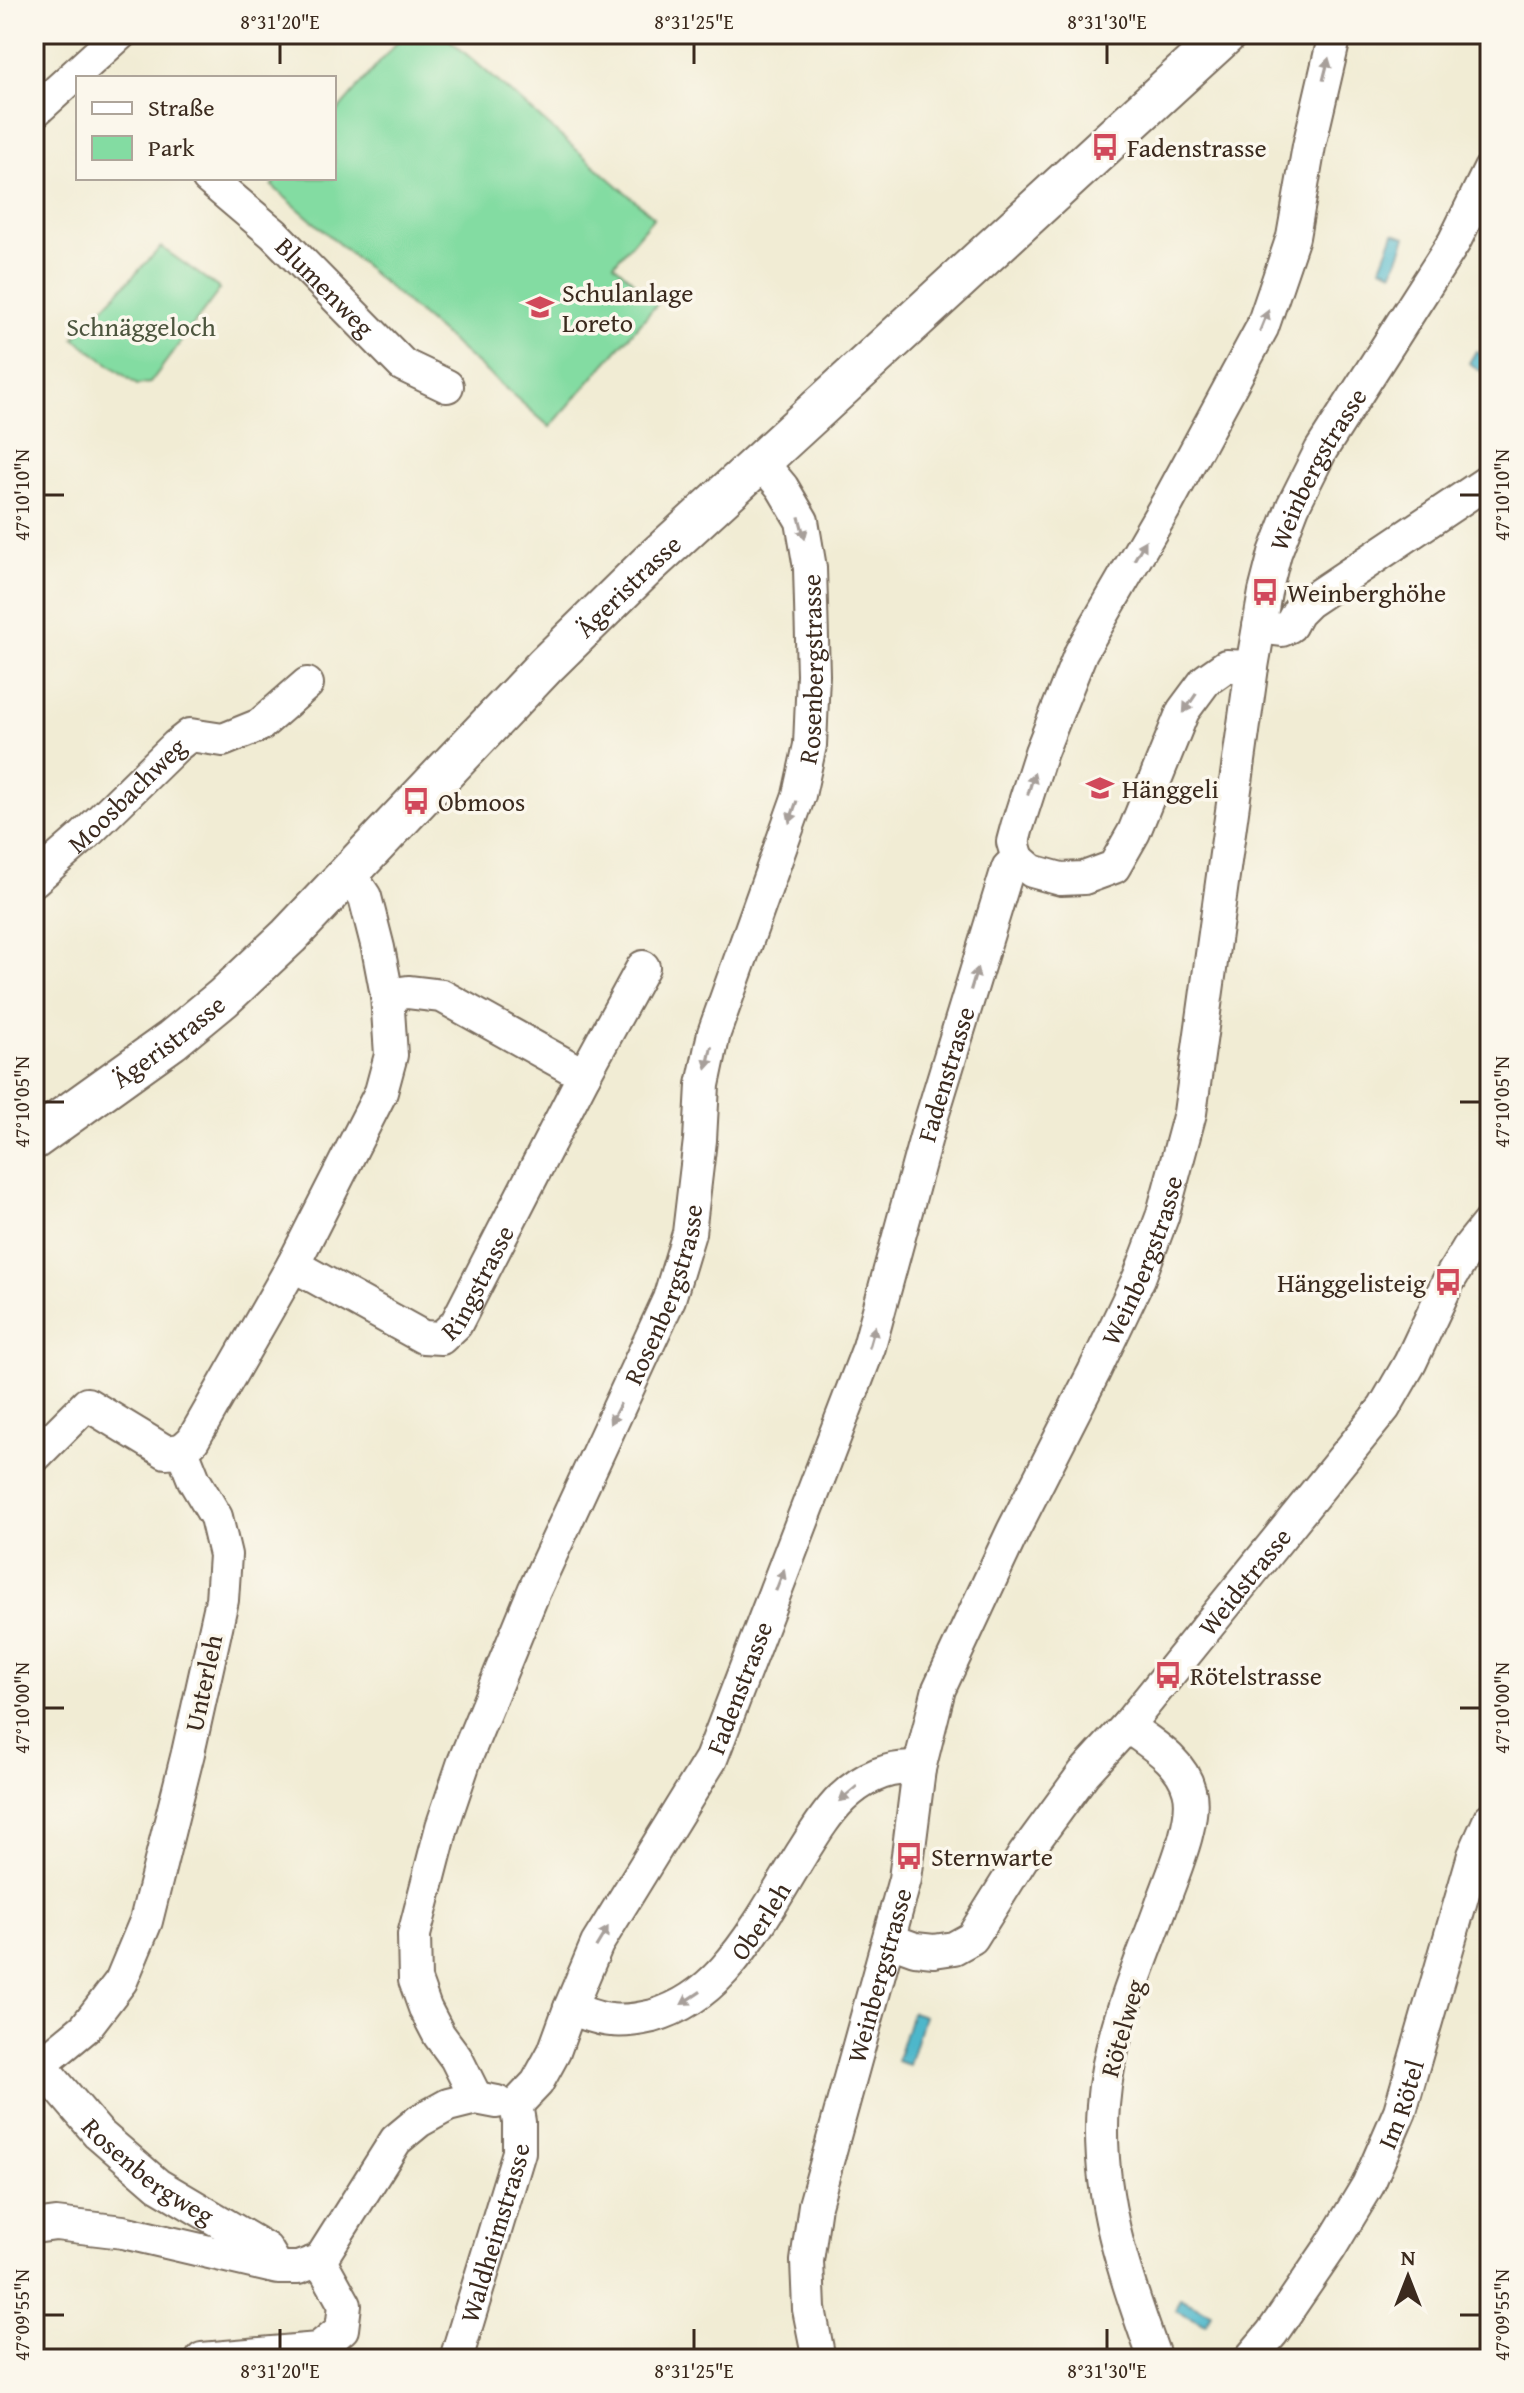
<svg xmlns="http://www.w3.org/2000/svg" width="1524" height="2393" viewBox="0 0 1524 2393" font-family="'Gentium Book Plus',serif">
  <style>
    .green { fill: #83dca2; stroke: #5f8360; stroke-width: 2 }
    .water { fill: #4eb7cb; stroke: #447074; stroke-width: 2 }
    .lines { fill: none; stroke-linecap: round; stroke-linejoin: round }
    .minor-casing { stroke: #7b6e5e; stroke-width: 36 }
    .major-casing { stroke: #7b6e5e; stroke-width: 44 }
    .minor { stroke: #fff; stroke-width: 32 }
    .major { stroke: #fff; stroke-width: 40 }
    .oneway { fill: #a79f9a }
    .ticks { fill: none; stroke: #3b2a1e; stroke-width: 3 }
    .labels { text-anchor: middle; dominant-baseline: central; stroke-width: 7; stroke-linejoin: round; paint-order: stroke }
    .poi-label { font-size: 26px; fill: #3b2a1e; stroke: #fbf7ec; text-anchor: start }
    .street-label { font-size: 26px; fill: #3b2a1e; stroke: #fbf7ec }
    .park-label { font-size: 26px; fill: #4d563f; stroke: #fbf7ec }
    .neatline { fill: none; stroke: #3b2a1e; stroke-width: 3 }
    .ticks-label { font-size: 20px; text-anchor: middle; fill: #3b2a1e }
  </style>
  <rect width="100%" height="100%" fill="#fbf7ec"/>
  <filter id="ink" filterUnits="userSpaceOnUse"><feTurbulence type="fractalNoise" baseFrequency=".0125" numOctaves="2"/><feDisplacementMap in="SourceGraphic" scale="16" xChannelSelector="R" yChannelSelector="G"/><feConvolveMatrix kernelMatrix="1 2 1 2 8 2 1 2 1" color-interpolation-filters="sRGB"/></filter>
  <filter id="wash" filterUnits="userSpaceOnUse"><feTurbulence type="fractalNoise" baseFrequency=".006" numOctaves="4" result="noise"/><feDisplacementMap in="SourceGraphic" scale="32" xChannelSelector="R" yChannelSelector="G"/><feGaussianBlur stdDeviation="1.8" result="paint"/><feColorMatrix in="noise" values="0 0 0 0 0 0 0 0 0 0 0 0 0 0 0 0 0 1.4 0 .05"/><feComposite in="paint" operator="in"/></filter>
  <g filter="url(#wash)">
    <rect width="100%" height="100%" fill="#f1ecd4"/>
    <path class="green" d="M404,34H443L654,217L614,264L658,303L550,427L272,186L279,178H334V115Z
      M161,247L220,289L150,383L137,385L74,338Z"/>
    <path class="water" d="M1394,233L1406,237L1393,272L1381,267Z
      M1476,351L1490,360V377L1469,363Z
      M912,2012L924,2016L909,2065L897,2061Z
      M1180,2298L1211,2313L1206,2325L1175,2310Z"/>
  </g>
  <g filter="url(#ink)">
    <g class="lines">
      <g class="minor-casing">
        <g id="minor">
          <path d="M34,112L120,34"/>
          <path id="s1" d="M208,178L274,234L403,365L447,386"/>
          <path d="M1259,627L1282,630L1290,626L1297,613L1308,602L1490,480"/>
          <path d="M1018,859L1013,842L1017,827L1041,752L1081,652L1168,502L1262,328L1293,237L1309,146L1335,34"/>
          <path d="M1018,859L1032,871L1061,879L1084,878L1114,867L1134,832L1183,711L1206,680L1226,666L1252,667"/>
          <path id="s2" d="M34,880L84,836L176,746L190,735L223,740L260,725L307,684"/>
          <path d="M387,995L408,992L442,996L584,1075L643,967"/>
          <path id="s3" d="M293,1265L423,1337L441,1338L456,1324L584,1075"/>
          <path d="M182,1450L193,1440L293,1265L381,1092L391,1055L387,995L378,948L365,897L349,873"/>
          <path d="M34,1457L87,1404L166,1452L182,1450L194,1480L216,1517L225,1555L222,1600L188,1753L146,1921L121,1981L85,2028L40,2065"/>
          <path d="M1127,1726C1150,1743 1181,1760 1189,1790C1198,1819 1171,1878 1161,1907C1138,1971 1108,2037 1103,2105C1096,2194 1125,2277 1155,2359"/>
          <path id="s4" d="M890,1940L915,1949L934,1951L954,1948L972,1938L1024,1855L1084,1773L1127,1726L1384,1408L1410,1363L1448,1282L1469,1247L1490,1221"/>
          <path id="s5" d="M570,2008C583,2013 597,2019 611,2020C625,2022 640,2019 653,2016C681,2008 705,1991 724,1970C755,1935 778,1892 802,1853C814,1834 826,1814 842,1798C863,1778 890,1765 919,1769"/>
          <path id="s6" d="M34,2058L98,2133L158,2185L266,2249L277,2267"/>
          <path id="s7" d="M476,2098L456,2058L439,2035L425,2008L415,1980L414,1935L442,1827L464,1762L534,1591L669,1299L689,1233L700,1140L703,1085L714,1033L799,795L810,745L813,675L810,568L802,521L782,487L761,462"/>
          <path id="s8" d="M516,2105L537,2083L554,2052L570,2008L597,1944L711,1759L869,1347L929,1126L1008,868L1018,859"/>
          <path d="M34,2227L56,2224L123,2232L278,2268H298L320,2260L396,2140L419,2121L448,2105L476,2098L497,2102"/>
          <path d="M202,2359L318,2349L342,2329L345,2305L320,2260"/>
          <path id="s9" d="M456,2359L519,2152V2122L516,2105"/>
          <path id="s10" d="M819,2359L809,2309L807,2261L815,2205L905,1879L919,1769L939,1689L1013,1531L1094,1372L1139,1278L1162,1217L1190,1113L1252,667L1265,592L1275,553L1293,506L1321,450L1454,242L1490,169"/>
          <path id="s11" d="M1250,2359L1272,2333L1330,2248L1368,2185L1400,2111L1474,1855L1490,1819"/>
        </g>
      </g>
      <g class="major-casing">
        <g id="major">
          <path id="s12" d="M34,1139L172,1040L223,998L289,936L546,665L649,564L1226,34"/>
        </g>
      </g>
      <use href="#minor" class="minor"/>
      <use href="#major" class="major"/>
    </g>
    <defs><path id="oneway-solid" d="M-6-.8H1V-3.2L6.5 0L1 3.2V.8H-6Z" transform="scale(2)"/></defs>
    <g class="oneway">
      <use href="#oneway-solid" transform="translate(1326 69) rotate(-76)"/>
      <use href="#oneway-solid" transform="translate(1264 321) rotate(-68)"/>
      <use href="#oneway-solid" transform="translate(802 528) rotate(75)"/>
      <use href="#oneway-solid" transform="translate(1140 550) rotate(-60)"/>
      <use href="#oneway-solid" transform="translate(1190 703) rotate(124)"/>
      <use href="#oneway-solid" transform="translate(1031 784) rotate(-73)"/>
      <use href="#oneway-solid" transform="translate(793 812) rotate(109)"/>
      <use href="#oneway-solid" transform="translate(974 979) rotate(-73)"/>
      <use href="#oneway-solid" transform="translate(709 1058) rotate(102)"/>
      <use href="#oneway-solid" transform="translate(872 1337) rotate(-74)"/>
      <use href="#oneway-solid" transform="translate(615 1414) rotate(117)"/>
      <use href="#oneway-solid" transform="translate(780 1580) rotate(-69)"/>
      <use href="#oneway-solid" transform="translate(848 1794) rotate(140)"/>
      <use href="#oneway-solid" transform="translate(602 1937) rotate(-59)"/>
      <use href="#oneway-solid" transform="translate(691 1998) rotate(147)"/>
    </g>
  </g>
  <path class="ticks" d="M280,44V64M694,44V64M1107,44V64M44,495H64M1460,495H1480M44,1102H64M1460,1102H1480M44,1708H64M1460,1708H1480M44,2315H64M1460,2315H1480M280,2329V2349M694,2329V2349M1107,2329V2349"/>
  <defs>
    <g id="bus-bare" transform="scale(2.16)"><path d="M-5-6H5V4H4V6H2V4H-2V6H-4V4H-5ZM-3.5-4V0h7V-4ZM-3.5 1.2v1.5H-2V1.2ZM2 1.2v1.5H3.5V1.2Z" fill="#d1495b" stroke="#fbf7ec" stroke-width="2.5" paint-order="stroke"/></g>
    <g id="school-bare" transform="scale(2.16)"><path d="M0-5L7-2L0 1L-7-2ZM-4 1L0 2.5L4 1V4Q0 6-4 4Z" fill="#d1495b" stroke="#fbf7ec" stroke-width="2.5" paint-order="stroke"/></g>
  </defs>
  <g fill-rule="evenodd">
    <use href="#bus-bare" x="1105" y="147"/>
    <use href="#school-bare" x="540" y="307"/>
    <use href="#bus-bare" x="1265" y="592"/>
    <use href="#school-bare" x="1100" y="788"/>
    <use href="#bus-bare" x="416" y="801"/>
    <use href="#bus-bare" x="1448" y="1282"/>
    <use href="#bus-bare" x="1168" y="1675"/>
    <use href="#bus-bare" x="909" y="1856"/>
  </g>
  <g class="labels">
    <g class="poi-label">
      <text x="1127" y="147">Fadenstrasse</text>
      <text x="562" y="292">Schulanlage<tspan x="562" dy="30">Loreto</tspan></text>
      <text x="1287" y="592">Weinberghöhe</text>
      <text x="1122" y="788">Hänggeli</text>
      <text x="438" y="801">Obmoos</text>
      <text x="1426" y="1282" text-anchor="end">Hänggelisteig</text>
      <text x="1190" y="1675">Rötelstrasse</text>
      <text x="931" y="1856">Sternwarte</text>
    </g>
    <g class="street-label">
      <text stroke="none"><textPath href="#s1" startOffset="160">Blumenweg</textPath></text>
      <text stroke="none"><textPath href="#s10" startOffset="1978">Weinbergstrasse</textPath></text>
      <text stroke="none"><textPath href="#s12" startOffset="814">Ägeristrasse</textPath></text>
      <text stroke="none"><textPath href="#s7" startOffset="1516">Rosenbergstrasse</textPath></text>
      <text stroke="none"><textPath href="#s2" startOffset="126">Moosbachweg</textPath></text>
      <text stroke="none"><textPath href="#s12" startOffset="166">Ägeristrasse</textPath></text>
      <text stroke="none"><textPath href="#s8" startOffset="1124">Fadenstrasse</textPath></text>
      <text stroke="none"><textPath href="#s10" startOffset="1162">Weinbergstrasse</textPath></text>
      <text stroke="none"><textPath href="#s3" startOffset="234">Ringstrasse</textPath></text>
      <text stroke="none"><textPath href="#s7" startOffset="868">Rosenbergstrasse</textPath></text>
      <text stroke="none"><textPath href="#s4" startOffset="536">Weidstrasse</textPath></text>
      <text transform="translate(203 1683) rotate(-78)">Unterleh</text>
      <text stroke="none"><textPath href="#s8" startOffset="476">Fadenstrasse</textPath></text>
      <text stroke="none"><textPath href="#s5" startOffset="232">Oberleh</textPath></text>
      <text stroke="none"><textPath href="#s10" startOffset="394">Weinbergstrasse</textPath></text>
      <text transform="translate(1122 2028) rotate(-74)">Rötelweg</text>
      <text stroke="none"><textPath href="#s11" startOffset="298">Im Rötel</textPath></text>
      <text stroke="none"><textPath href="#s6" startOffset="162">Rosenbergweg</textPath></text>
      <text stroke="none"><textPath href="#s9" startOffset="132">Waldheimstrasse</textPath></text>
    </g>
    <g class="park-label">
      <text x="141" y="326">Schnäggeloch</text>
    </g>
  </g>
  <rect width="1524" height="2393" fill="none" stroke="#fbf7ec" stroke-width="88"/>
  <rect x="76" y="76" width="260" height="104" fill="#fbf7ec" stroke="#aea59a" stroke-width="2"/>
  <rect x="92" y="102" width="40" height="12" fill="#ffffff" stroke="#aea59a" stroke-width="2"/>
  <text x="148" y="116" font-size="24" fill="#3b2a1e">Straße</text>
  <rect x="92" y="136" width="40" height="24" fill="#83dca2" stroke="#aea59a" stroke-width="2"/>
  <text x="148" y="156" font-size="24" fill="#3b2a1e">Park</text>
  <g transform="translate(1408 2277)" stroke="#fbf7ec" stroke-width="6" paint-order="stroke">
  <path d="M0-6L14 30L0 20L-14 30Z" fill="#3b2a1e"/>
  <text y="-12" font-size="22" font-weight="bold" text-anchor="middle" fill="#3b2a1e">N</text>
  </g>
  <rect x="44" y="44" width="1436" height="2305" class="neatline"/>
  <g class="ticks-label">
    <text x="280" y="29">8°31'20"E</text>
    <text x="694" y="29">8°31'25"E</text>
    <text x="1107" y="29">8°31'30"E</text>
    <text transform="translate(22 495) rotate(-90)" y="7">47°10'10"N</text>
    <text transform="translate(1502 495) rotate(-90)" y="7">47°10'10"N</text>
    <text transform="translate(22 1102) rotate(-90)" y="7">47°10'05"N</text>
    <text transform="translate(1502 1102) rotate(-90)" y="7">47°10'05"N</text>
    <text transform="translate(22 1708) rotate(-90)" y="7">47°10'00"N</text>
    <text transform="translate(1502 1708) rotate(-90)" y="7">47°10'00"N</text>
    <text transform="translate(22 2315) rotate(-90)" y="7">47°09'55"N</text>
    <text transform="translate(1502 2315) rotate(-90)" y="7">47°09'55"N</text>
    <text x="280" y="2378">8°31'20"E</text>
    <text x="694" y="2378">8°31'25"E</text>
    <text x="1107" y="2378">8°31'30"E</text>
  </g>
</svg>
